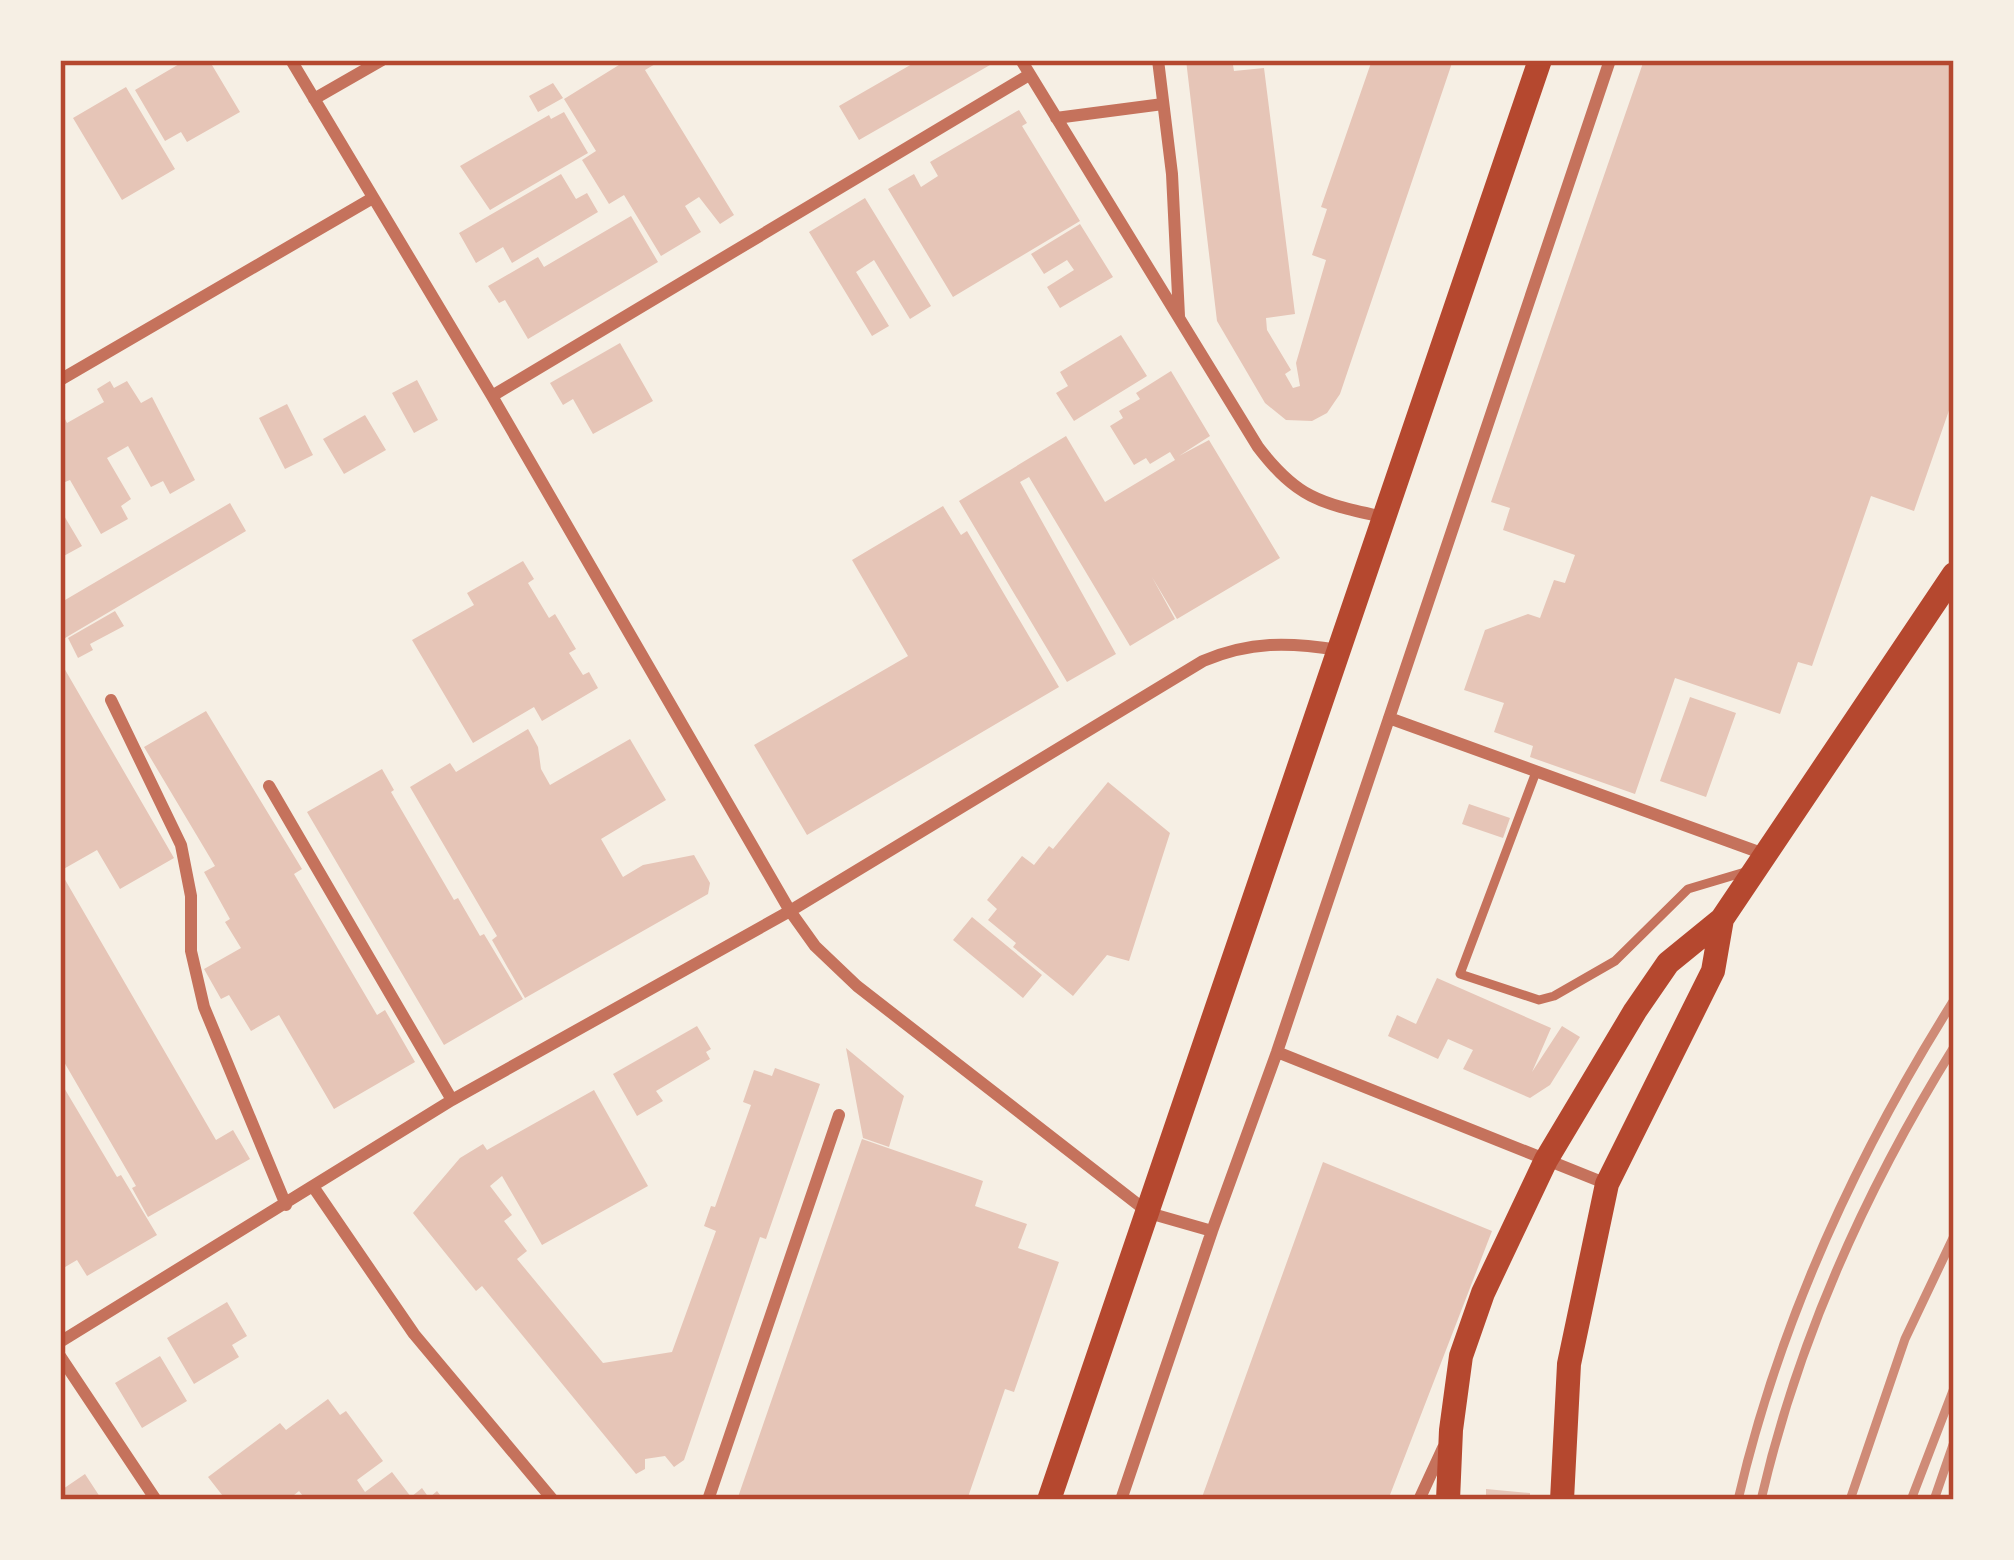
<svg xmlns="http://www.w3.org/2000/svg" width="2014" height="1560" viewBox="0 0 2014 1560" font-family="'Sofia Sans Condensed',sans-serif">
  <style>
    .building { fill: #e6c5b7 }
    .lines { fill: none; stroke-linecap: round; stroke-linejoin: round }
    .service { stroke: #c5725c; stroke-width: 9 }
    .minor { stroke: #c5725c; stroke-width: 12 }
    .secondary { stroke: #b5482f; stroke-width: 24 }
    .rail { stroke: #cf8b77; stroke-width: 9 }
    .neatline { fill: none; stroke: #b5482f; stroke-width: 4.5 }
  </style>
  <rect width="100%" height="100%" fill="#f6efe4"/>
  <path class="building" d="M186,60H209L240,112L187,142L181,132L165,141L135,90Z
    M627,60H662L645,70L734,215L720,224L699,197L685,206L701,232L661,256L624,195L609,204L582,160L596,151L564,99Z
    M919,60H987L990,65L859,140L839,106Z
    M1186,60H1250L1233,65L1234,71L1264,68L1295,314L1266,318L1267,330L1291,370L1285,374L1293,388L1300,386L1296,363L1326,260L1312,255L1327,209L1321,207L1372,60H1453L1340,394L1327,413L1312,421L1286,420L1265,403L1217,321Z
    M1644,60H1954V396L1914,511L1871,496L1812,666L1798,662L1780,714L1675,678L1635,794L1530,757L1533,746L1494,732L1504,703L1464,690L1485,630L1528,614L1540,618L1554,580L1565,583L1575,555L1503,530L1510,508L1491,502Z
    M553,83L563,98L538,112L529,96Z
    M126,87L175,169L122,200L73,118Z
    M1019,110L1027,123L1022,126L1080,221L953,297L888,189L914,174L921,187L938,176L930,162Z
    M564,112L588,153L490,210L460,166L549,115L551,119Z
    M561,174L576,199L587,193L598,212L512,263L503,247L476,263L459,233Z
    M865,198L931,306L910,319L874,260L856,272L889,326L872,336L809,232Z
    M631,216L658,262L528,339L505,300L499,303L488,286L538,257L544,267Z
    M1080,224L1113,277L1060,308L1047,287L1074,270L1067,260L1044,274L1031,254Z
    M1121,335L1147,376L1074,421L1056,393L1068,386L1060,372Z
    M620,343L653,401L593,434L573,399L563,405L550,383Z
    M1171,371L1210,436L1179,456L1209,440L1280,558L1177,619L1152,577L1175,619L1130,646L1029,477L1020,482L1116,654L1067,682L959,501L1066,436L1105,502L1175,460L1170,452L1150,464L1146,458L1134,465L1110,426L1123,418L1119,411L1140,399L1136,393Z
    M417,380L438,420L414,433L392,393Z
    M110,381L114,388L127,381L141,403L152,397L195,480L170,494L163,481L151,487L128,446L107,458L131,499L121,506L128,519L101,534L70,480L65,482L60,474V419L64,417L67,423L104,402L97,389Z
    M287,404L313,455L285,469L259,418Z
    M365,415L386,450L344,474L323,439Z
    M230,503L246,531L60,641V603Z
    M943,506L961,535L967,531L1059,687L807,835L754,745L908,656L852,560Z
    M60,509L82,546L60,558Z
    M523,561L534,579L528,583L549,618L555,614L576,649L569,653L583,675L589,672L598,688L542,721L534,707L473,743L412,640L474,605L467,593Z
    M115,611L124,626L90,644L93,650L78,658L68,638Z
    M60,661L174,858L120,889L97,850L60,871L216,1140L233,1130L250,1159L148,1217L132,1188L136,1186L60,1055Z
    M1690,697L1736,713L1706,797L1660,781Z
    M206,711L302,869L294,874L377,1015L385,1010L415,1062L334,1109L279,1015L251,1031L229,995L221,999L204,969L241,948L225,922L230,919L204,872L215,866L144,747Z
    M528,729L538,747L541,769L550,785L630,739L666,800L601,839L623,877L643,865L694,855L710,883L708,894L525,998L492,940L497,936L410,787L450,763L456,772Z
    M382,769L394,790L391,792L454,900L458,898L480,936L484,934L523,999L444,1045L307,812Z
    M1108,782L1170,833L1129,961L1107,955L1073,996L1013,947L1016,943L988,920L997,909L987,900L1022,856L1034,865L1049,846L1053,849Z
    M1469,804L1510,818L1503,838L1462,824Z
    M972,917L1042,975L1023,998L953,940Z
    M1437,978L1551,1028L1532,1072L1562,1026L1580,1037L1550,1085L1530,1098L1463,1069L1473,1050L1448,1039L1438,1059L1388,1036L1397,1015L1416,1024Z
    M697,1026L711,1049L706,1052L710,1059L656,1091L663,1101L637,1116L613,1074Z
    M846,1048L904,1096L889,1147L863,1138Z
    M775,1068L820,1084L766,1239L760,1237L684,1460L674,1467L665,1456L645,1459V1469L636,1474L482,1286L476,1291L413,1213L460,1158L483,1144L487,1150L594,1090L648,1186L542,1245L502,1176L490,1186L512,1215L504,1221L527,1251L517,1259L603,1363L672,1352L716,1231L704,1226L711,1206L715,1207L751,1105L743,1102L754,1070L772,1076Z
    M60,1081L117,1177L121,1175L157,1235L87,1276L77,1260L60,1270Z
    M862,1139L983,1181L975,1206L1027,1224L1018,1248L1059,1262L1014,1392L1005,1389L967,1500H737Z
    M1323,1162L1492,1231L1388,1500H1201Z
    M227,1302L247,1336L232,1345L239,1357L194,1384L167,1338Z
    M160,1356L187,1401L142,1428L115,1383Z
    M328,1399L340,1415L346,1411L383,1461L357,1480L365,1492L392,1472L411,1497L422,1488L429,1498L437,1491L444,1500H306L299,1491L288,1500H226L208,1477L280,1423L286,1430Z
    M85,1474L102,1500H60V1491Z
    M1486,1489L1530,1493V1500H1486Z"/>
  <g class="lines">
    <path class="service" d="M1536,772L1460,974L1539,1000L1554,996L1615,961L1688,889L1745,872"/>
    <path class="minor" d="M291,60L492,396L790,911L815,946L857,986L1149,1213L1212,1231
      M1021,60L1258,447C1298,499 1320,503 1383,517
      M1158,60L1172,174L1179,316
      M314,99L382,60
      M1056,118L1163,104
      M60,380L371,199
      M492,396L1029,75
      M111,700L181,845L191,896V951L204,1007L286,1205
      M1389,718L1764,854
      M269,786L452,1100
      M1277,1052L1607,1184
      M314,1188L414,1334L553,1500
      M60,1342L452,1100L790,911L1203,661C1250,641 1289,642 1339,650
      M60,1356L156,1500
      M708,1500L839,1115
      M1121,1500L1212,1231L1277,1052L1610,60
      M1419,1500L1443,1448"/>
    <path class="secondary" d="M1049,1500L1540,60
      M1448,1500L1451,1430L1461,1356L1483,1293L1546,1160L1635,1011L1668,963L1722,919
      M1562,1500L1569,1364L1607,1184L1713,971L1722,919L1954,574"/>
    <path class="rail" d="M1738,1500C1779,1323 1857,1154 1954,1000
      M1761,1500C1798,1339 1867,1187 1954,1047
      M1850,1500L1905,1339L1954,1236
      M1911,1500L1954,1388
      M1934,1500L1954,1442"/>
  </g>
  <rect width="2014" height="1560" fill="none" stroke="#f6efe4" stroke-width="126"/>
  <rect x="63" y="63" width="1888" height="1434" class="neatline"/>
</svg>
